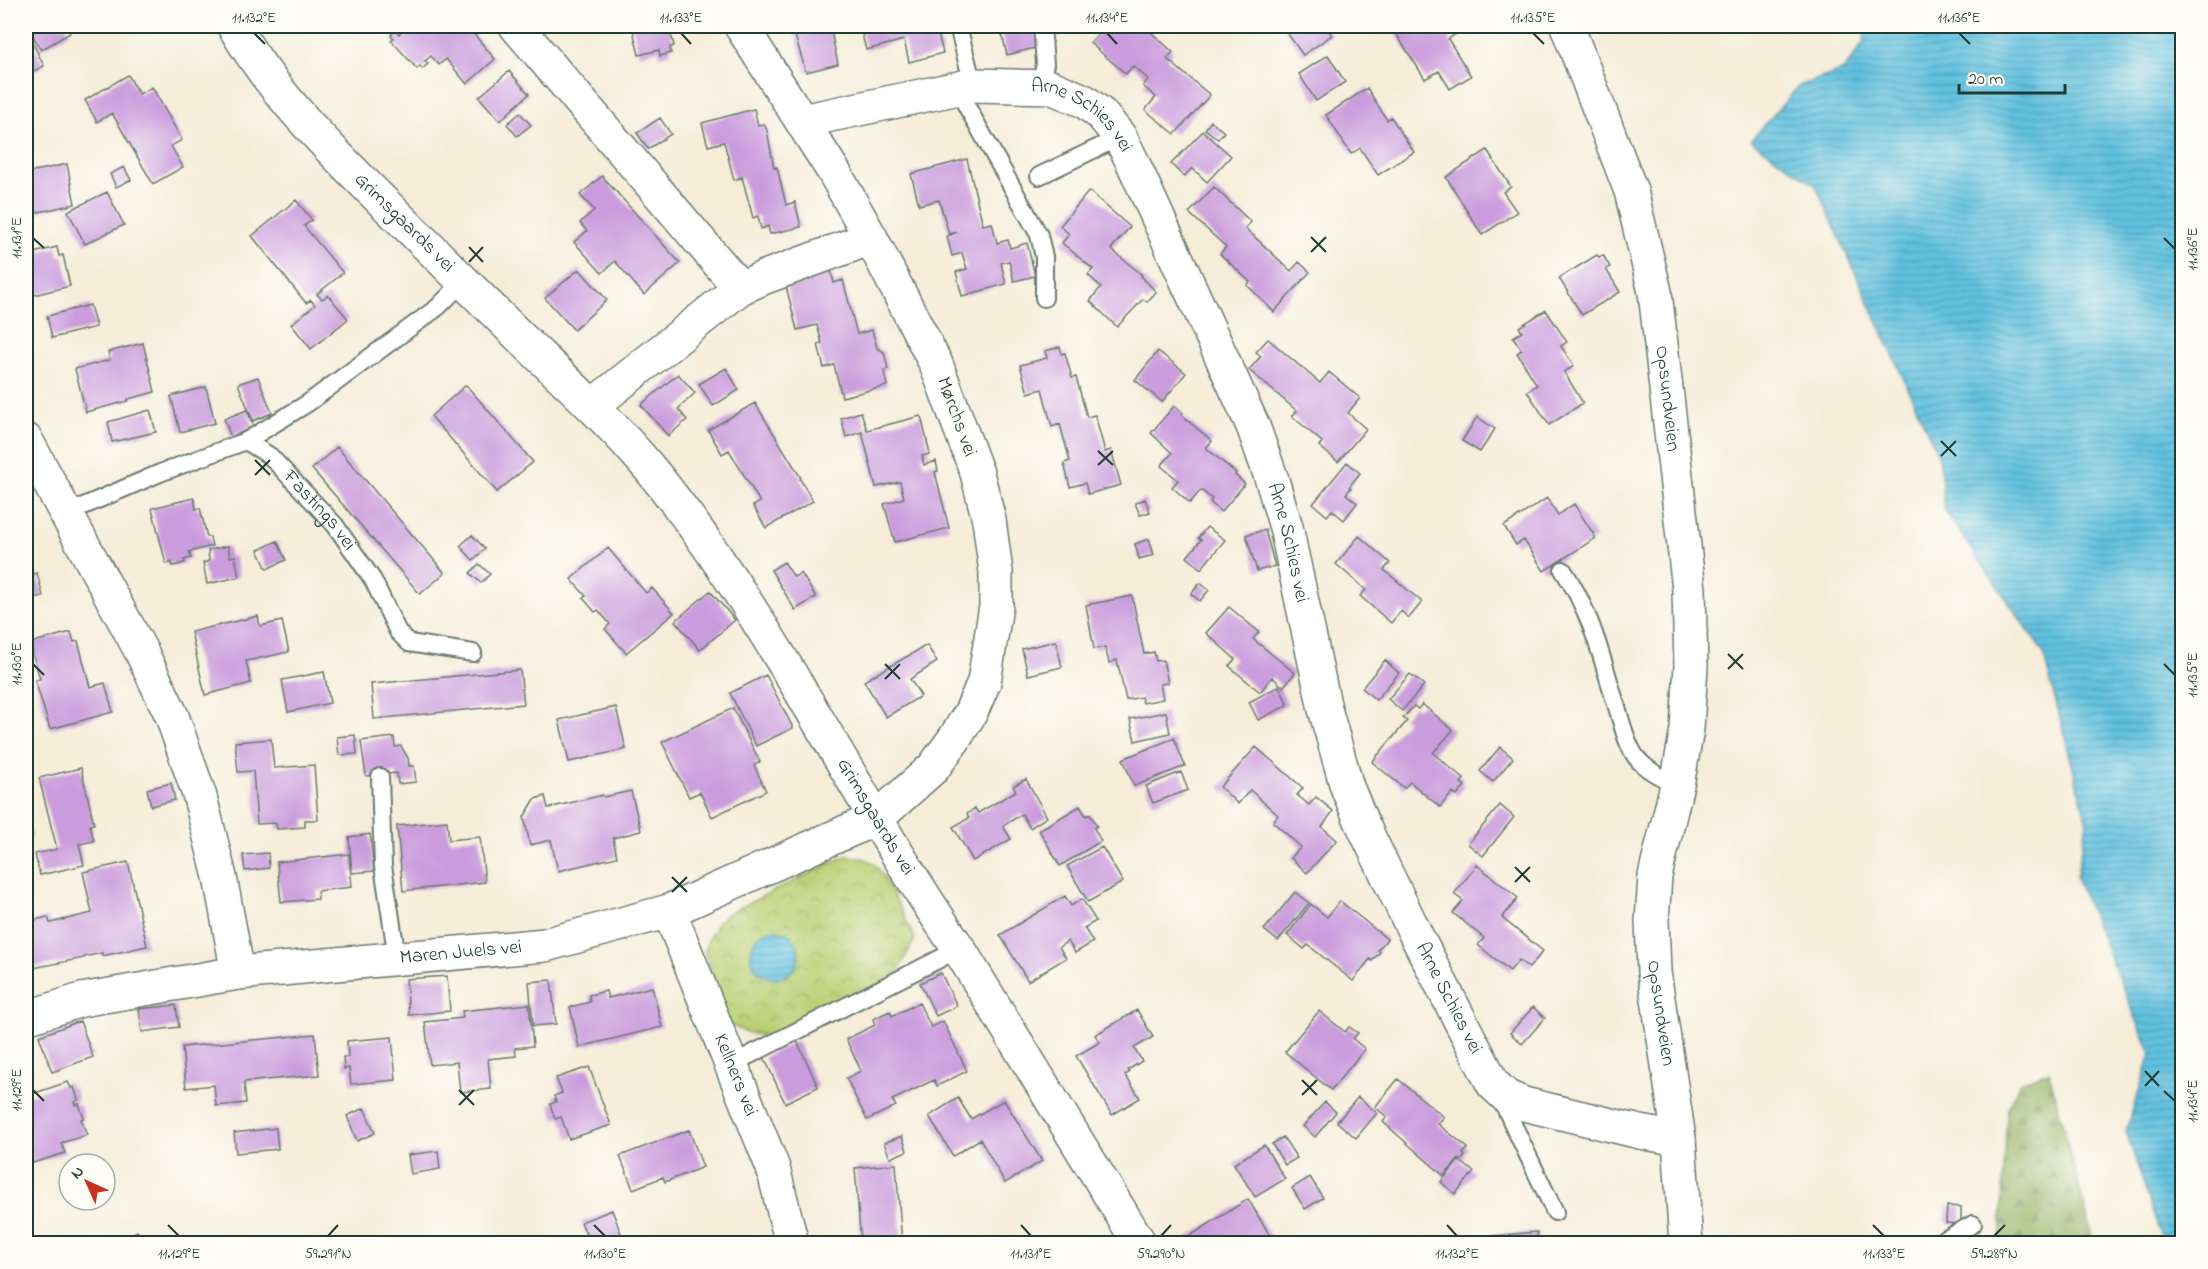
<svg xmlns="http://www.w3.org/2000/svg" width="2208" height="1269" viewBox="0 0 2208 1269" font-family="'Indie Flower',sans-serif">
  <style>
    .forest { fill: url(#forest-firs); stroke: #5a784c; stroke-width: 1.5 }
    .park { fill: url(#park-crowns); stroke: #6d8654; stroke-width: 1.5 }
    .water { fill: url(#water-rules); stroke: #407f8a; stroke-width: 1.5 }
    .building { fill: #ca9cdd }
    .lines { fill: none; stroke-linecap: round; stroke-linejoin: round }
    .lane-casing { stroke: #6a7b6e; stroke-width: 20 }
    .street-casing { stroke: #6a7b6e; stroke-width: 36 }
    .secondary-casing { stroke: #6a7b6e; stroke-width: 36 }
    .lane { stroke: #fff; stroke-width: 16 }
    .street { stroke: #fff; stroke-width: 33 }
    .secondary { stroke: #fff; stroke-width: 33 }
    .ticks { fill: none; stroke: #1f3d34; stroke-width: 2 }
    .labels { text-anchor: middle; dominant-baseline: central; stroke-width: 6; stroke-linejoin: round; paint-order: stroke }
    .street-label { font-size: 20px; fill: #1f3d34; stroke: #fdfcf7 }
    .neatline { fill: none; stroke: #1f3d34; stroke-width: 2 }
    .ticks-label { font-size: 15px; text-anchor: middle; fill: #1f3d34 }
  </style>
  <defs>
    <pattern id="forest-firs" width="22" height="20" patternUnits="userSpaceOnUse" patternTransform="scale(1.5)"><rect width="22" height="20" fill="#94b265"/><path d="M5 1l3.5 6h-7zM16 11l3.5 6h-7z" fill="#789254"/></pattern>
    <pattern id="park-crowns" width="20" height="18" patternUnits="userSpaceOnUse" patternTransform="scale(1.5)"><rect width="20" height="18" fill="#bbcf73"/><path d="M2 6a3 3 0 1 1 6 0M12 15a3 3 0 1 1 6 0" fill="none" stroke="#97a95f"/></pattern>
    <pattern id="water-rules" width="6" height="5" patternUnits="userSpaceOnUse" patternTransform="scale(1.5)"><rect width="6" height="5" fill="#61c1df"/><path d="M0 2.5h6" fill="none" stroke="#4f9eb6"/></pattern>
  </defs>
  <rect width="100%" height="100%" fill="#fdfcf7"/>
  <filter id="ink" filterUnits="userSpaceOnUse"><feTurbulence type="fractalNoise" baseFrequency=".0167" numOctaves="2"/><feDisplacementMap in="SourceGraphic" scale="12" xChannelSelector="R" yChannelSelector="G"/><feConvolveMatrix kernelMatrix="1 2 1 2 8 2 1 2 1" color-interpolation-filters="sRGB"/></filter>
  <filter id="wash" filterUnits="userSpaceOnUse"><feTurbulence type="fractalNoise" baseFrequency=".008" numOctaves="4" result="noise"/><feDisplacementMap in="SourceGraphic" scale="24" xChannelSelector="R" yChannelSelector="G"/><feGaussianBlur stdDeviation="1.35" result="paint"/><feColorMatrix in="noise" values="0 0 0 0 0 0 0 0 0 0 0 0 0 0 0 0 0 1.4 0 .05"/><feComposite in="paint" operator="in"/></filter>
  <g filter="url(#wash)">
    <rect width="100%" height="100%" fill="#f6edd9"/>
    <path class="forest" d="M2049,1072L2094,1243H2000L2007,1111L2020,1082Z"/>
    <path class="park" d="M845,856C855,857 865,857 873,863C884,872 907,923 915,939L896,975L774,1035C753,1037 745,1032 727,1023L705,952L709,937L719,921L729,913Z"/>
    <path class="water" d="M1865,26H2182V1243H2163L2126,1131L2151,1054L2076,878L2087,823L2043,652L1945,511L1939,457L1816,186L1751,140L1799,86L1844,70L1864,42Z
      M751 954a24 24 0 1 1 48 0a24 24 0 1 1-48 0Z"/>
    <g id="blocks">
      <path class="building" d="M27,26H66L70,33L41,50Z
        M404,26H467L495,59L467,84L446,59L439,65L431,56L425,61L428,64L422,69L420,66L417,69L391,40L394,38L391,35L395,30L399,34L406,27Z
        M632,26H669L674,46L670,47L671,53L660,56L659,50L639,55Z
        M792,26H830L838,64L806,72Z
        M860,26H936L943,53L909,62L904,40L866,50Z
        M1000,26H1033L1039,47L1007,55Z
        M1105,26H1144L1173,52L1167,59L1210,95L1175,134L1145,110L1156,97L1143,86L1148,79L1133,66L1126,74L1090,43Z
        M1282,26H1325L1332,35L1303,55Z
        M1391,26H1459L1462,30L1448,39L1471,76L1450,89L1439,71L1425,79Z
        M26,29L44,66L26,75Z
        M1328,55L1345,82L1316,101L1299,74Z
        M509,71L529,94L500,121L479,97Z
        M128,75L139,94L152,87L182,140L171,146L183,167L153,184L112,113L97,122L85,100Z
        M1367,88L1387,120L1391,117L1414,152L1378,175L1360,148L1351,154L1326,115Z
        M754,109L758,125L764,124L767,130L774,168L777,167L786,205L795,202L801,227L770,234L768,226L761,229L758,216L753,218L742,177L734,180L724,142L708,146L702,123Z
        M520,113L531,125L517,136L507,124Z
        M660,118L671,134L648,149L637,133Z
        M1211,121L1224,132L1218,139L1205,129Z
        M1203,131L1231,156L1207,182L1192,168L1184,177L1171,164Z
        M1487,150L1511,187L1503,192L1517,212L1482,235L1446,177Z
        M967,159L983,225L992,223L997,243L1008,240L1010,248L1027,243L1035,276L1014,281L1009,261L1001,263L1006,284L962,296L956,272L967,269L962,253L952,256L947,236L957,232L949,234L939,200L919,205L911,174Z
        M67,164L75,204L34,213L26,173Z
        M124,167L131,180L116,187L110,174Z
        M602,176L680,263L644,295L615,261L602,273L574,242L587,231L580,223L594,210L580,195Z
        M1214,187L1251,222L1245,228L1291,271L1299,262L1310,272L1274,312L1247,285L1250,282L1220,254L1226,247L1189,213Z
        M1089,191L1130,227L1111,249L1142,275L1141,276L1156,292L1147,302L1143,299L1117,327L1090,301L1101,287L1088,275L1093,269L1062,243L1069,234L1060,226Z
        M107,192L124,225L85,244L68,211Z
        M296,200L312,220L304,226L343,273L317,294L322,299L328,295L348,319L311,349L291,324L315,305L311,300L306,303L252,236Z
        M57,247L59,256L63,255L70,286L26,297V255Z
        M1597,255L1599,257L1603,255L1610,267L1606,269L1620,292L1582,315L1559,278Z
        M830,267L834,283L843,280L857,334L872,330L877,348L884,352L888,369L884,370L887,386L842,397L834,365L824,368L818,344L822,343L817,325L797,330L784,278Z
        M579,269L607,300L574,330L545,298Z
        M90,305L96,327L52,338L47,316Z
        M1546,310L1567,342L1561,346L1574,366L1564,372L1583,403L1549,425L1527,391L1537,385L1517,353L1522,350L1513,337L1522,332L1519,327Z
        M1268,339L1320,383L1329,372L1360,398L1348,413L1366,429L1338,462L1319,446L1322,442L1292,416L1297,411L1249,370L1261,356L1256,352Z
        M143,343L155,392L128,399V401L86,412L75,369L110,360L108,352Z
        M1060,347L1062,354L1065,353L1072,378L1076,377L1087,417L1095,415L1105,452L1111,450L1121,485L1088,494L1085,483L1070,487L1064,463L1070,461L1060,424L1052,427L1042,389L1028,393L1020,365L1047,358L1045,351Z
        M1158,351L1186,373L1162,402L1135,380Z
        M726,368L739,390L713,406L699,384Z
        M678,374L695,393L678,409L687,420L668,436L641,405Z
        M258,377L272,413L253,421L238,384Z
        M466,385L533,462L497,492L431,416Z
        M206,387L215,423L180,432L171,396Z
        M755,403L801,478L800,479L813,501L766,528L753,506L760,502L729,450L722,454L708,430Z
        M1174,406L1183,413L1181,415L1212,441L1206,448L1236,473L1235,475L1245,484L1221,512L1210,502L1212,499L1201,490L1190,503L1172,487L1178,480L1161,466L1172,453L1151,433Z
        M150,410L156,432L112,442L108,422Z
        M247,410L254,427L231,437L224,419Z
        M861,412L867,430L921,416L930,454L922,456L924,465L936,461L938,471L935,472L949,528L895,542L884,504L904,498L900,482L876,487L862,432L846,437L841,418Z
        M1477,417L1495,429L1480,452L1462,441Z
        M337,447L445,573L420,594L312,469Z
        M1347,462L1360,473L1349,487L1351,488L1346,494L1357,503L1344,520L1332,510L1327,516L1313,504Z
        M194,498L196,509L200,508L207,537H210L212,546L189,552L191,558L184,560L185,563L173,566L172,562L166,564L152,508Z
        M1547,498L1558,515L1574,504L1596,538L1544,571L1524,540L1516,545L1504,526Z
        M1145,499L1150,512L1140,515L1135,503Z
        M1207,527L1225,540L1201,569L1187,557L1201,540L1198,538Z
        M1265,530L1275,566L1257,571L1246,535Z
        M472,535L485,549L473,560L460,546Z
        M1359,536L1390,563L1384,570L1422,602L1409,618L1401,611L1391,623L1360,596L1366,590L1336,564Z
        M1149,539L1154,555L1139,559L1135,544Z
        M277,541L286,560L267,569L258,550Z
        M228,546L230,557L235,556L239,577L207,584L203,563L209,561L208,550Z
        M608,548L646,593L652,588L674,613L626,653L605,629L610,624L598,610L595,612L583,598L586,596L571,579Z
        M784,562L794,577L801,573L816,597L795,610L771,570Z
        M479,564L490,574L481,583L470,573Z
        M37,573L43,596L26,600V576Z
        M1200,583L1209,590L1200,601L1191,594Z
        M710,591L735,620L700,650L675,621Z
        M1132,596L1144,654L1154,652L1156,661L1163,660L1168,683L1160,684L1163,699L1143,703L1141,697L1126,700L1117,660L1109,663L1105,647L1094,649L1086,605Z
        M1229,607L1259,632L1253,639L1295,673L1283,687L1272,677L1260,692L1229,666L1235,659L1206,633Z
        M258,616L260,626L282,621L289,652L246,661L251,683L205,695L191,632Z
        M71,632L74,642L78,641L90,687L105,683L113,712L50,729L35,680L40,679L30,643Z
        M1056,641L1062,667L1028,675L1022,649Z
        M927,645L937,662L910,679L921,696L886,717L864,681Z
        M1385,660L1399,673L1376,700L1362,688Z
        M520,670L524,704L374,719L371,684Z
        M324,672L330,703L288,712L282,680Z
        M1410,674L1424,685L1402,711L1388,699Z
        M766,675L793,728L756,746L730,693Z
        M1279,686L1288,705L1258,720L1249,702Z
        M1422,704L1453,730L1433,753L1464,779L1461,783L1465,786L1457,796L1453,792L1440,807L1410,782L1404,788L1372,762L1407,721L1403,718L1414,706L1418,709Z
        M616,707L626,749L569,762L559,720Z
        M733,708L760,762L754,765L766,791L712,817L700,792L689,797L662,742Z
        M1166,712L1170,733L1135,741L1130,719Z
        M355,735L357,754L339,755L337,737Z
        M394,737L395,747L401,746L408,758L409,766H414L416,782L398,784L397,773L366,776L361,741Z
        M1174,738L1185,766L1134,786L1123,759Z
        M271,739L274,768L314,765L318,820H305V827L277,829L276,823L257,824L253,771L238,772L235,742Z
        M1256,747L1303,788L1297,795L1309,805L1316,797L1333,811L1322,827L1337,840L1307,873L1291,858L1301,847L1273,822L1278,815L1250,790L1238,804L1220,787Z
        M1500,747L1513,758L1493,782L1480,771Z
        M81,768L94,824L90,825L94,841L79,844L84,865L40,875L35,854L57,849L39,778Z
        M1181,772L1188,790L1153,803L1146,786Z
        M1026,779L1047,817L1030,828L1022,814L1003,826L1011,839L973,861L953,827L969,818L967,814L975,808L978,813L1016,791L1013,786Z
        M171,783L175,800L151,806L147,789Z
        M631,791L641,831L613,838L617,857L558,871L551,840L530,845L524,817L535,799L545,796L548,808L603,795L604,797Z
        M1500,805L1514,817L1483,856L1468,844Z
        M1080,806L1086,816L1090,814L1097,826L1094,828L1101,841L1060,866L1039,830Z
        M26,819L32,836L26,838Z
        M447,821L449,840L480,837L485,882L403,891L397,826Z
        M370,834L374,871L352,873L349,837Z
        M1102,847L1123,882L1088,902L1067,866Z
        M268,853L269,868L245,871L243,855Z
        M349,854L352,887L317,891L318,899L281,902L277,862Z
        M128,862L147,946L102,956V953L84,957V958L33,968L26,932V922L48,917L50,923L92,913L83,872Z
        M1477,865L1518,898L1502,918L1543,951L1529,968L1519,960L1510,971L1478,945L1484,938L1453,913L1463,901L1454,894Z
        M1295,892L1309,903L1278,941L1264,930Z
        M1065,896L1071,906L1082,899L1096,921L1084,928L1093,942L1075,953L1068,941L1059,947L1066,958L1028,981L1000,935Z
        M1340,901L1387,939L1378,950L1380,952L1372,961L1370,959L1353,981L1308,945L1304,949L1287,935L1311,904L1327,917Z
        M941,973L957,1006L936,1016L920,983Z
        M447,976L450,1011L409,1015L406,979Z
        M551,980L556,1024L533,1026L529,982Z
        M652,987L662,1027L579,1047L570,1007L590,1002L589,995L606,991L608,998Z
        M919,1003L931,1027L943,1021L967,1071L937,1086L934,1080L892,1100L896,1106L867,1120L846,1078L861,1071L846,1039L875,1025L873,1019L890,1011L892,1016Z
        M529,1004L533,1046L515,1048L516,1056L488,1059L491,1089L460,1092L457,1062L430,1065L425,1022L463,1018L462,1011Z
        M176,1005L179,1027L142,1032L139,1009Z
        M1533,1007L1545,1018L1522,1044L1510,1033Z
        M1137,1010L1153,1037L1134,1048L1142,1061L1128,1070L1130,1072L1125,1075L1140,1098L1112,1115L1076,1056L1100,1042L1095,1035Z
        M1319,1011L1345,1032L1349,1027L1358,1033L1353,1039L1365,1049L1331,1090L1285,1052Z
        M80,1021L93,1057L52,1072L39,1036Z
        M315,1034L319,1075L244,1082L246,1103L216,1106L214,1085L186,1088L182,1047Z
        M392,1037L396,1080L351,1084L349,1068L344,1069L343,1057H348L347,1041Z
        M797,1041L818,1087L785,1103L764,1057Z
        M589,1067L611,1125L569,1139L561,1117L555,1119L550,1104L556,1102L554,1096L562,1093L556,1078Z
        M1398,1079L1444,1117L1438,1124L1468,1148L1463,1154L1465,1156L1461,1161L1459,1159L1444,1176L1383,1122L1387,1117L1375,1107Z
        M68,1082L71,1088L74,1087L78,1100L75,1102L76,1105L79,1104L84,1118L81,1119L87,1135L61,1143L65,1153L33,1163L30,1154L26,1156V1096Z
        M1358,1097L1377,1113L1356,1138L1337,1122Z
        M958,1098L971,1119L1004,1100L1042,1161L1005,1183L980,1139L953,1156L929,1116Z
        M1325,1102L1336,1112L1315,1137L1303,1126Z
        M364,1108L375,1133L357,1141L347,1116Z
        M276,1128L278,1149L236,1153L234,1133Z
        M689,1130L703,1167L665,1182L663,1177L633,1189L620,1156Z
        M902,1136L907,1151L890,1158L884,1143Z
        M1283,1137L1297,1158L1285,1165L1272,1144Z
        M1264,1145L1285,1179L1255,1197L1234,1164Z
        M438,1151L440,1169L411,1174L408,1155Z
        M1459,1160L1474,1172L1455,1194L1441,1182Z
        M896,1164L902,1244H861L855,1168Z
        M1310,1177L1323,1198L1305,1209L1292,1188Z
        M1248,1199L1274,1242L1271,1244H1188L1185,1239Z
        M1947,1206L1961,1207V1224L1946,1223Z
        M612,1210L625,1244H590L581,1222Z
        M137,1231L144,1244H115Z
        M1537,1232L1539,1244H1493L1492,1236Z"/>
    </g>
  </g>
  <g filter="url(#ink)">
    <use href="#blocks" fill-opacity="0" stroke="#6a7b6e" stroke-width="1.5"/>
    <g class="lines">
      <g class="lane-casing">
        <g id="lane">
          <path d="M958,26L973,85"/>
          <path d="M1040,86L1045,64L1042,26"/>
          <path d="M957,89L1039,235L1044,257V298"/>
          <path d="M1039,176L1120,137"/>
          <path d="M246,441L308,403L438,307L463,282"/>
          <path id="s1" d="M65,514L160,473L246,441L270,456L335,525L373,580L398,632L409,643L473,653"/>
          <path d="M1563,570C1590,610 1601,655 1615,701C1621,718 1625,742 1636,757C1647,771 1661,777 1677,785"/>
          <path d="M380,777L383,866L397,958"/>
          <path d="M730,1065L959,949"/>
          <path d="M1499,1095L1555,1212"/>
          <path d="M1937,1244L1973,1224"/>
        </g>
      </g>
      <g class="street-casing">
        <g id="street">
          <path id="s2" d="M234,26C269,87 320,139 370,189C421,239 471,289 522,339C566,381 612,423 651,470C772,618 851,793 959,949L1140,1244"/>
          <path d="M516,26L740,288L765,277L871,238"/>
          <path id="s3" d="M802,121L973,85L1051,87L1084,101L1101,114L1120,137L1133,163L1253,426L1272,480L1286,527L1325,709L1347,787L1362,823L1416,935L1493,1084L1507,1097L1524,1104L1640,1132L1679,1139"/>
          <path d="M592,406L740,288"/>
          <path d="M26,440L141,651L172,716L200,797L220,877L238,973"/>
          <path id="s4" d="M669,911L773,1168L792,1244"/>
          <path id="s5" d="M26,1018L81,1000L238,973L545,945L669,911L877,818L933,768L955,738L971,712L984,682L996,606V572L989,520L977,473L936,364L871,238L834,172L741,26"/>
        </g>
      </g>
      <g class="secondary-casing">
        <g id="secondary">
          <path id="s6" d="M1567,26L1631,191L1655,292L1689,590L1691,666L1687,729L1677,785L1655,876L1652,921L1654,972L1679,1139L1686,1244"/>
        </g>
      </g>
      <use href="#lane" class="lane"/>
      <use href="#street" class="street"/>
      <use href="#secondary" class="secondary"/>
    </g>
  </g>
  <path class="ticks" d="M254,33L265,44M681,33L691,44M1107,33L1117,44M1533,33L1544,44M1959,33L1970,44M1311,237L1326,252M33,238L44,248M2164,238L2175,249M469,247L483,262M1311,252L1326,237M469,262L483,247M1941,441L1956,456M1098,451L1113,465M1941,456L1956,441M255,460L270,475M1098,465L1113,451M255,475L270,460M1728,654L1743,669M33,664L44,675M885,664L900,679M2164,664L2175,675M1728,669L1743,654M885,679L900,664M1515,867L1530,882M672,877L687,892M1515,882L1530,867M672,892L687,877M2145,1071L2159,1086M1302,1080L1317,1095M2145,1086L2159,1071M33,1090L44,1101M459,1090L474,1105M2164,1091L2175,1101M1302,1095L1317,1080M459,1105L474,1090M168,1225L179,1236M594,1225L605,1236M1021,1225L1031,1236M1447,1225L1457,1236M1873,1225L1884,1236M328,1236L338,1225M1161,1236L1171,1225M1994,1236L2005,1225"/>
  <g class="labels">
    <g class="street-label">
      <text stroke="none"><textPath href="#s3" startOffset="294">Arne Schies vei</textPath></text>
      <text stroke="none"><textPath href="#s2" startOffset="261">Grimsgaards vei</textPath></text>
      <text stroke="none"><textPath href="#s6" startOffset="388">Opsundveien</textPath></text>
      <text transform="translate(956 417) rotate(70)">Mørchs vei</text>
      <text stroke="none"><textPath href="#s1" startOffset="297">Fastings vei</textPath></text>
      <text stroke="none"><textPath href="#s3" startOffset="780">Arne Schies vei</textPath></text>
      <text stroke="none"><textPath href="#s2" startOffset="1024">Grimsgaards vei</textPath></text>
      <text stroke="none"><textPath href="#s5" startOffset="441">Maren Juels vei</textPath></text>
      <text stroke="none"><textPath href="#s3" startOffset="1266">Arne Schies vei</textPath></text>
      <text stroke="none"><textPath href="#s6" startOffset="1008">Opsundveien</textPath></text>
      <text stroke="none"><textPath href="#s4" startOffset="177">Kellners vei</textPath></text>
    </g>
  </g>
  <rect width="2208" height="1269" fill="none" stroke="#fdfcf7" stroke-width="66"/>
  <g transform="translate(87 1182) rotate(315)"><circle r="28" fill="#fdfcf7" stroke="#a4b0a9" stroke-width="1.5"/>
  <path d="M0-4.5L10 22L0 15L-10 22Z" fill="#c8321e"/>
  <text y="-9" font-size="16" font-weight="bold" text-anchor="middle" fill="#1f3d34">N</text>
  </g>
  <path d="M1959 84v9h106v-9" fill="none" stroke="#1f3d34" stroke-width="3"/>
  <text x="1968" y="84" font-size="18" fill="#1f3d34" stroke="#fdfcf7" stroke-width="4.5" paint-order="stroke">20 m</text>
  <rect x="33" y="33" width="2142" height="1203" class="neatline"/>
  <g class="ticks-label">
    <text x="254" y="22">11.132°E</text>
    <text x="681" y="22">11.133°E</text>
    <text x="1107" y="22">11.134°E</text>
    <text x="1533" y="22">11.135°E</text>
    <text x="1959" y="22">11.136°E</text>
    <text transform="translate(16 238) rotate(-90)" y="5">11.131°E</text>
    <text transform="translate(2192 249) rotate(-90)" y="5">11.136°E</text>
    <text transform="translate(16 664) rotate(-90)" y="5">11.130°E</text>
    <text transform="translate(2192 675) rotate(-90)" y="5">11.135°E</text>
    <text transform="translate(16 1090) rotate(-90)" y="5">11.129°E</text>
    <text transform="translate(2192 1101) rotate(-90)" y="5">11.134°E</text>
    <text x="179" y="1258">11.129°E</text>
    <text x="328" y="1258">59.291°N</text>
    <text x="605" y="1258">11.130°E</text>
    <text x="1031" y="1258">11.131°E</text>
    <text x="1161" y="1258">59.290°N</text>
    <text x="1457" y="1258">11.132°E</text>
    <text x="1884" y="1258">11.133°E</text>
    <text x="1994" y="1258">59.289°N</text>
  </g>
</svg>
